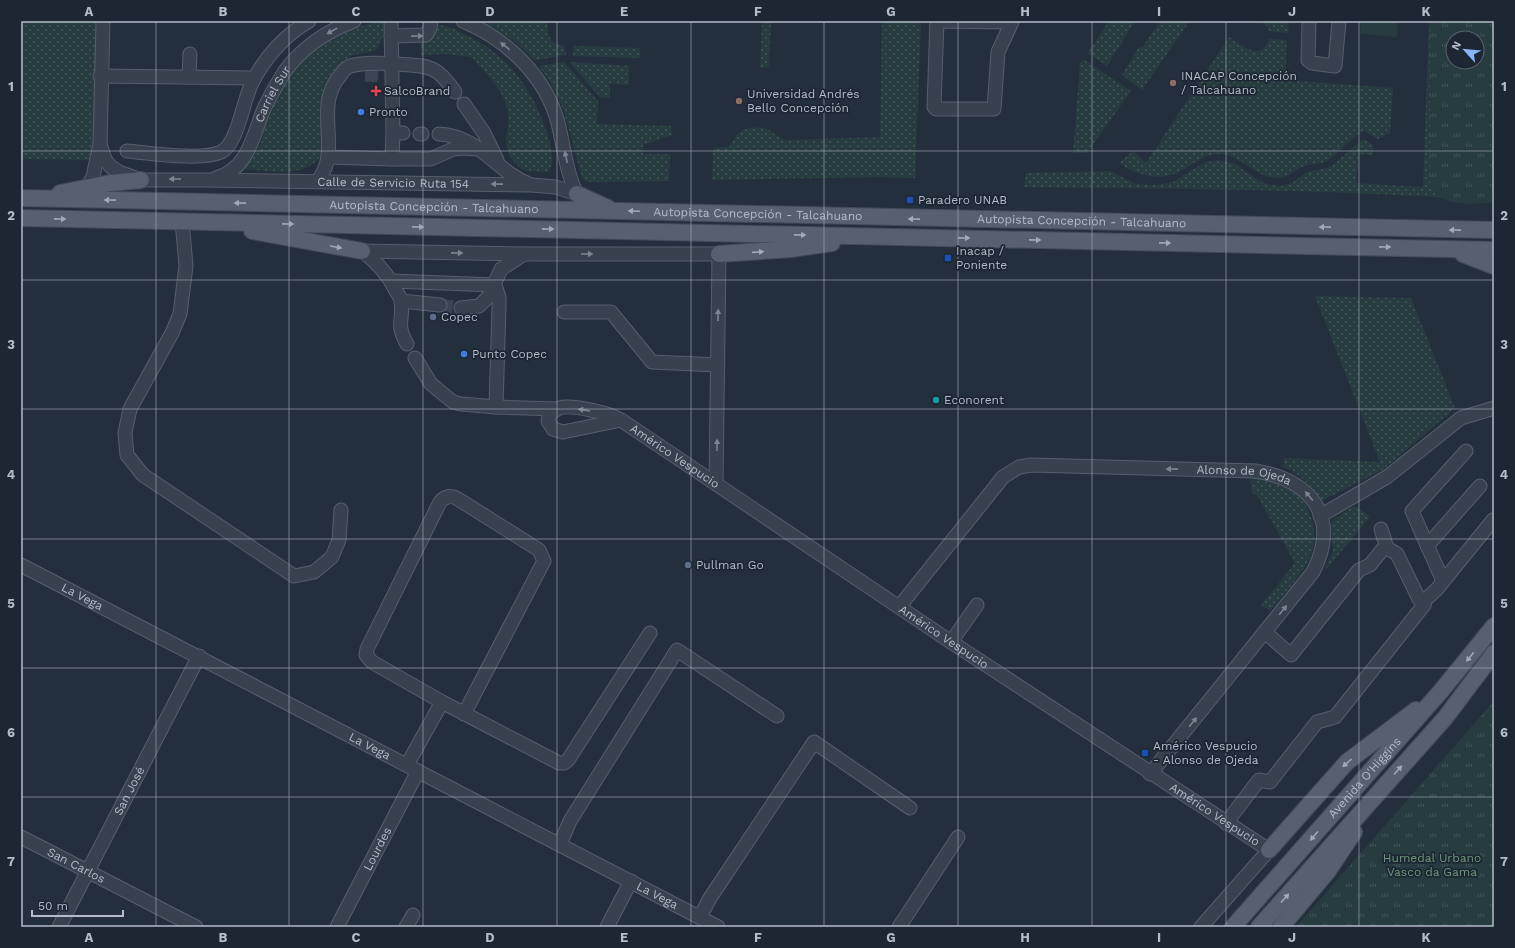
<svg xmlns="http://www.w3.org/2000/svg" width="1515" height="948" viewBox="0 0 1515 948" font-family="'Work Sans',sans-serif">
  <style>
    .grass { fill: url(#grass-dots); fill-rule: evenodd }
    .park { fill: url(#park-tufts); fill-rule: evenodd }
    .pitch { fill: #263c3f }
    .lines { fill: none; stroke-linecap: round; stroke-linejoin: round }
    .minor-tunnel { stroke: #3a4453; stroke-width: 13; stroke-dasharray: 13 6; stroke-linecap: butt }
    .minor-casing { stroke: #565f6c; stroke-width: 15 }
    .major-casing { stroke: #414a57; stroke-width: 18 }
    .minor { stroke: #38414e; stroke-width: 13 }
    .major { stroke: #56606e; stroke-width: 16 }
    .oneway { fill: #7c8592 }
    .oneway2 { fill: #a1aab7 }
    .grid { fill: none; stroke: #b4bcc9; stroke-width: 1; stroke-opacity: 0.55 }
    .education-dot { fill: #8d6e63; stroke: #1d2633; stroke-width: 1.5 }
    .health-dot { fill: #e0444e; stroke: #1d2633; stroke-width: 1.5 }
    .shop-dot { fill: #3f7fe0; stroke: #1d2633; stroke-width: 1.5 }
    .transit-dot { fill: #1a4fb4; stroke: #1d2633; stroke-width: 1.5 }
    .service-dot { fill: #5c6f8a; stroke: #1d2633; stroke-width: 1.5 }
    .culture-dot { fill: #0f9aa8; stroke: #1d2633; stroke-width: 1.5 }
    .labels { text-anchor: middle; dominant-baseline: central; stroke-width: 3.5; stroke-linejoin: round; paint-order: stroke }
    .poi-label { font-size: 12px; fill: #b4bcc9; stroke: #1d2633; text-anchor: start }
    .street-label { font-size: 12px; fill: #b4bcc9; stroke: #1d2633 }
    .park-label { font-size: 12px; fill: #6b9a76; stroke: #1d2633 }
    .neatline { fill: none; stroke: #b4bcc9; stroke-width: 1.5 }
    .grid-label { font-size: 13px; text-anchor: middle; font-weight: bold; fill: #b4bcc9 }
  </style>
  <defs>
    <pattern id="grass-dots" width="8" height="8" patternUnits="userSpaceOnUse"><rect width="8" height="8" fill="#263c3f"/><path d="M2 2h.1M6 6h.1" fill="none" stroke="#435659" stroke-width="1.8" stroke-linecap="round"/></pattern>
    <pattern id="park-tufts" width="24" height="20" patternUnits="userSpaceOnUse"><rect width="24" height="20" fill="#263c3f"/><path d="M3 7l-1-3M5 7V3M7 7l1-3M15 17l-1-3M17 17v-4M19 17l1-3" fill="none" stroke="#435659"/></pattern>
  </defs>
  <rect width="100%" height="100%" fill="#242f3e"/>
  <path class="grass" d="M21,21H96L93,160L21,159Z
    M378,21H383C385,32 382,41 376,50C369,53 361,53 354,55C339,61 330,74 325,88L322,154C307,180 266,170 241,169C246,163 253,157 257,150C264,137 266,120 272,106C291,60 331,33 378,21Z
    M482,21H548V33L552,42L564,46L566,55L535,60L512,39Z
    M762,21H771L769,67L760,68Z
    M882,21H921L915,178L879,177L712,180L713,148L729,147C733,142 736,134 741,131C748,127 762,126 769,130C776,134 777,137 785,140L880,137Z
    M1109,21H1135L1107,66L1088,53Z
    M1160,21L1189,22L1142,90L1122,75L1139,47L1142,48Z
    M1260,21H1289L1288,33L1268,31V27Z
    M1429,21H1494V201C1338,189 1181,189 1024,187L1026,173L1110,171L1136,184L1155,185L1173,182L1205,162L1220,160L1235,164L1258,180L1266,184L1281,186L1292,183L1307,172L1327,168L1333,165L1363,139L1373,145V155L1359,154L1356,183L1423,187ZM1453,38H1477V62H1453Z
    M437,25C449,25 458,31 468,36C509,56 532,89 546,130C550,142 555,158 550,169L548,172L525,171C492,149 515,132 506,104C500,86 484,71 471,57L445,54L421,55L420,41Z
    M1229,37C1242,45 1261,63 1269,39L1287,40L1285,80L1393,88L1390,133L1378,139L1364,131C1350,138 1341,151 1329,160C1321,165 1310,163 1302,167C1296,169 1291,175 1284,177C1258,183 1244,155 1220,154C1208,154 1199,159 1189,166C1166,183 1141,178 1119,163L1133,151L1146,163Z
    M574,46L640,48V58L573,56Z
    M1083,59L1131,91L1087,153H1073L1080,63Z
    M564,62L598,101L597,124L671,126L672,135L643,145V154H670L669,181L586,182L582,178L564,112L556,92L539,66Z
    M571,62L629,66V85L610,84V98L600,97L571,64Z
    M1315,296L1411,298L1455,408L1384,469L1322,501C1311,486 1301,474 1283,467L1284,458L1380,462Z
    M1266,477C1274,481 1284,483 1291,488C1312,505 1321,536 1309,560C1303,574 1280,598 1270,611L1261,605L1295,563L1257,495L1252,493L1250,478Z
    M1352,507H1358L1370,517L1324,572L1333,551L1331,523L1334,519Z"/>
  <path class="park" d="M1430,21H1494V203C1472,203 1444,208 1430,187ZM1453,38H1477V62H1453Z
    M1494,701V927H1296Z"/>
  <path class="pitch" d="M1361,21H1398L1397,37L1360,34Z"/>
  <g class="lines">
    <path class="minor-tunnel" d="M365,75L381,76
      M440,305L461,308"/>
    <g class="minor-casing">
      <g id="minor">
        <path id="s1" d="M103,21L100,144L105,159L110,166L119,172L141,180H208L531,185L556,187L577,194"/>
        <path d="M391,21L393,133"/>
        <path d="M463,21C507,39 546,77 558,123C564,147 566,172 577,194"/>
        <path d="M937,21L1012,22L998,52L994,109H936L934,107Z"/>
        <path d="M1309,21L1308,60L1312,63L1335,66L1339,21"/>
        <path d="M391,36L426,35L430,28L431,21"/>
        <path d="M100,76L254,78"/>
        <path d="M189,77L190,54"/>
        <path d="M464,104L484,133L497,160"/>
        <path d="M420,134H422"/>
        <path d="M439,134C480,136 495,171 529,184"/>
        <path d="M127,151C150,153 202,161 221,152C238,144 243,100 252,83C264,58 285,35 309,21"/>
        <path d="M328,157L392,159L393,133H403"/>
        <path d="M392,159H431L453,149L461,148L478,149"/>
        <path id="s2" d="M216,178C247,170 253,137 263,111C269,97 277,84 285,71C302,48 327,31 354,21"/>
        <path d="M318,181C323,174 327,165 328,156C331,128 320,100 339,77C342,73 345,68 350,66C363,62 383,63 396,64C428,66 436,64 455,92"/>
        <path d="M87,187L93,177L100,144"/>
        <path d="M182,221L186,266L180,314L172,333L130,409L125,433L127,455L143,475L294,576L314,572L332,557L339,540L341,510"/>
        <path d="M362,251L524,254H719L716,484"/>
        <path d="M362,251C377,262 388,274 396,291C398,294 401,298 401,302C404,321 395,323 407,344"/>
        <path d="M391,281L495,285"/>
        <path d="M495,285L499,297V305L496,407"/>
        <path d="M401,301L440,305"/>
        <path d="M461,308L479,306L489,296L501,269L524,254"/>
        <path d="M564,312H611L652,362L718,365"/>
        <path d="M415,358L431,384L453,402L461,404L496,407L557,409"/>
        <path id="s3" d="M621,420L563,432L553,429L548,421L549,416C552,412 554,410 559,408C571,404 609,413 621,420L951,642L1269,850L1201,927"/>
        <path d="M1320,516L1387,477L1461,418L1494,408"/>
        <path d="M1381,529L1387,548"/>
        <path d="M1427,546L1480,486"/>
        <path id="s4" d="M21,565L718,927"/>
        <path d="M1443,581L1412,511L1466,451"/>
        <path d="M1422,603L1437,589L1493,520"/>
        <path id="s5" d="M899,607L1003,477L1019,467L1031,465L1255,471C1311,479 1341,518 1313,572L1150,774"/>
        <path d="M951,642L977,605"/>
        <path d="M464,714L544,561L539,550L458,499C451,495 445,496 440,502L367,649L366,655L372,662L442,702L559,763H564L568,760L650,633"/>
        <path d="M407,765L442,702"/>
        <path d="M1226,823L1259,780L1270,782L1317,722L1335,717L1424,605L1419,599L1397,554L1387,548L1383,549L1370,565L1359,570L1291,655L1265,632"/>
        <path id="s6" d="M21,837L196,927"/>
        <path d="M560,844L570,821L677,650L777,716"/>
        <path d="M700,917L710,898L814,742L910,808"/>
        <path id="s7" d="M59,927L199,656"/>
        <path id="s8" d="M337,927L418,771"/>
        <path d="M406,927L413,915"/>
        <path d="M607,927L631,881"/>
        <path d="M899,927L958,837"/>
      </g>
    </g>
    <g class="major-casing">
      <g id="major">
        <path d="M60,193L110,183L141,180"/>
        <path d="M577,194L608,208"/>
        <path id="s9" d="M21,198L1494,230"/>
        <path d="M21,218L1494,250"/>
        <path d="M252,231L362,251"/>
        <path d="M719,254L791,249L832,243"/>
        <path d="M1463,254L1494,266"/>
        <path d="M1269,850L1347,762L1416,710"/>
        <path id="s10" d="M1233,927L1441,691L1494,626"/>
        <path d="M1259,927L1445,718L1494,653"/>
        <path d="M1281,927L1328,871L1354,832"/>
      </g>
    </g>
    <use href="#minor" class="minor"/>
    <use href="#major" class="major"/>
  </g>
  <defs><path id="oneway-solid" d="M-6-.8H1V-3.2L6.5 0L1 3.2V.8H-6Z"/></defs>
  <g class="oneway">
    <use href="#oneway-solid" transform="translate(332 31) rotate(151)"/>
    <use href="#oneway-solid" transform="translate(417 36) rotate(-1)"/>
    <use href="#oneway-solid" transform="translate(505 46) rotate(-141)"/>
    <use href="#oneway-solid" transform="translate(566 157) rotate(-102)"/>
    <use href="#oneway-solid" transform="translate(175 179) rotate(-180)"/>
    <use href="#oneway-solid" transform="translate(497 184) rotate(-179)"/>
    <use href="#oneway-solid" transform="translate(457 253) rotate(1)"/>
    <use href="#oneway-solid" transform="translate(587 254)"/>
    <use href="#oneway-solid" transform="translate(718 315) rotate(-89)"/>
    <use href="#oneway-solid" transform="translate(584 410) rotate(-172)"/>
    <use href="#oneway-solid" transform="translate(717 445) rotate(-89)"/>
    <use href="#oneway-solid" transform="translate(1172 469) rotate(-179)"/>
    <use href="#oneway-solid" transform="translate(1309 496) rotate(-130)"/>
    <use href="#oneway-solid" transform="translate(1283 610) rotate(-51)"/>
    <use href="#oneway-solid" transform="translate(1193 722) rotate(-51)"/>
  </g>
  <g class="oneway2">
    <use href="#oneway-solid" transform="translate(110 200) rotate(-179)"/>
    <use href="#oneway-solid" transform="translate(240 203) rotate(-179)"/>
    <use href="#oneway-solid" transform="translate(634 211) rotate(-178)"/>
    <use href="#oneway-solid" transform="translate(60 219) rotate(1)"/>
    <use href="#oneway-solid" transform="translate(914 219) rotate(-179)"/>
    <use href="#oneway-solid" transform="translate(288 224) rotate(1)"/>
    <use href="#oneway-solid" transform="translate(418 227) rotate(1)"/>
    <use href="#oneway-solid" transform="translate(1325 227) rotate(-179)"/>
    <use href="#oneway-solid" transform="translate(548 229) rotate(1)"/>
    <use href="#oneway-solid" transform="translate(1455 230) rotate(-179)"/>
    <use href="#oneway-solid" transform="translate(800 235) rotate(1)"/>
    <use href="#oneway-solid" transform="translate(964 238) rotate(1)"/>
    <use href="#oneway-solid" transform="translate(1035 240) rotate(1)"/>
    <use href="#oneway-solid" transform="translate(1165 243) rotate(1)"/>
    <use href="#oneway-solid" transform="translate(336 247) rotate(10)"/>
    <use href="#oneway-solid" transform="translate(1385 247) rotate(1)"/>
    <use href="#oneway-solid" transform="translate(758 252) rotate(-4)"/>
    <use href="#oneway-solid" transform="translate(1470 657) rotate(128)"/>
    <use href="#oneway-solid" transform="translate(1347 763) rotate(138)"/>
    <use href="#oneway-solid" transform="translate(1398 770) rotate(-48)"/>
    <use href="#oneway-solid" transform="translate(1314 836) rotate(131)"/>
    <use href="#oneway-solid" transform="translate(1285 898) rotate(-48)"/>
  </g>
  <path class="grid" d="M156,21V927M289,21V927M423,21V927M557,21V927M691,21V927M824,21V927M958,21V927M1092,21V927M1226,21V927M1359,21V927M21,151H1494M21,280H1494M21,409H1494M21,539H1494M21,668H1494M21,797H1494"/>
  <g class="education-dot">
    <circle cx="1173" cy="83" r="4"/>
    <circle cx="739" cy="101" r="4"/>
  </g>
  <path class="health-dot" d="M374 85h4v4h4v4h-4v4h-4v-4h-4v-4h4z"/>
  <g class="shop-dot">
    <circle cx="361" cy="112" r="4"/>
    <circle cx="464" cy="354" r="4"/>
  </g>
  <g class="transit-dot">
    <rect x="906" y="196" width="8" height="8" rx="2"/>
    <rect x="944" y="254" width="8" height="8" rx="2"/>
    <rect x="1141" y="749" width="8" height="8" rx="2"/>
  </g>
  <g class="service-dot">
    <circle cx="433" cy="317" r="4"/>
    <circle cx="688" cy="565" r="4"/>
  </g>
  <circle class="culture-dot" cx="936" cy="400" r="4"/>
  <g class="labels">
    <g class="poi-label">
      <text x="1181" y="76">INACAP Concepción<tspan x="1181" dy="14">/ Talcahuano</tspan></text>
      <text x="384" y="91">SalcoBrand</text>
      <text x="747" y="94">Universidad Andrés<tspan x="747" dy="14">Bello Concepción</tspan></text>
      <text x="369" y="112">Pronto</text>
      <text x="918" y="200">Paradero UNAB</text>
      <text x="956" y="251">Inacap /<tspan x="956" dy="14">Poniente</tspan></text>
      <text x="441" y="317">Copec</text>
      <text x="472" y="354">Punto Copec</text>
      <text x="944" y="400">Econorent</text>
      <text x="696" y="565">Pullman Go</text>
      <text x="1153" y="746">Américo Vespucio<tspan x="1153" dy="14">- Alonso de Ojeda</tspan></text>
    </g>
    <g class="street-label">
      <text stroke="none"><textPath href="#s2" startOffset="105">Carriel Sur</textPath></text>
      <text stroke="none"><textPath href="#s1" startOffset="434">Calle de Servicio Ruta 154</textPath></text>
      <text stroke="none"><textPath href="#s9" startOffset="413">Autopista Concepción - Talcahuano</textPath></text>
      <text stroke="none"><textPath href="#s9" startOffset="737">Autopista Concepción - Talcahuano</textPath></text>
      <text stroke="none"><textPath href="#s9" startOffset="1061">Autopista Concepción - Talcahuano</textPath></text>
      <text stroke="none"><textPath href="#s3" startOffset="226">Américo Vespucio</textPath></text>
      <text stroke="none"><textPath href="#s5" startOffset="411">Alonso de Ojeda</textPath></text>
      <text stroke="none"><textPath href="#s4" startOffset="69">La Vega</textPath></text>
      <text stroke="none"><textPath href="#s3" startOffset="550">Américo Vespucio</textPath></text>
      <text stroke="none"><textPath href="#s4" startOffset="393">La Vega</textPath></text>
      <text stroke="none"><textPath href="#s10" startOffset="199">Avenida O'Higgins</textPath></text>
      <text stroke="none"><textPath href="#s7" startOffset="153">San José</textPath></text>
      <text stroke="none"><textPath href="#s3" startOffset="874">Américo Vespucio</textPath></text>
      <text stroke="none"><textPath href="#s8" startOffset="88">Lourdes</textPath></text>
      <text stroke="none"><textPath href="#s6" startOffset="62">San Carlos</textPath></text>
      <text stroke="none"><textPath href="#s4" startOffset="717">La Vega</textPath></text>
    </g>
    <g class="park-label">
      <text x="1432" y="858">Humedal Urbano<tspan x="1432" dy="14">Vasco da Gama</tspan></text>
    </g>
  </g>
  <rect width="1515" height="948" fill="none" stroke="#1d2633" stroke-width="44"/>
  <g transform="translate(1465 50) rotate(297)"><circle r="19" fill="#1d2633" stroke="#59626f"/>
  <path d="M0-3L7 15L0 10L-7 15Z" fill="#8ab4f8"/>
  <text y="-6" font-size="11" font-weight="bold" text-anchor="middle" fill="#b4bcc9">N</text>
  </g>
  <path d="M32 910v6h91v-6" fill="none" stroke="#b4bcc9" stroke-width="2"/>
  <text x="38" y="910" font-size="12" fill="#b4bcc9" stroke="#1d2633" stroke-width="3" paint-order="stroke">50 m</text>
  <rect x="22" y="22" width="1471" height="904" class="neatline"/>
  <g class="grid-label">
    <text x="89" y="16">A</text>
    <text x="223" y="16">B</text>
    <text x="356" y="16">C</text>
    <text x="490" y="16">D</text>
    <text x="624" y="16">E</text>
    <text x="758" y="16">F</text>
    <text x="891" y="16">G</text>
    <text x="1025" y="16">H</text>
    <text x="1159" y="16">I</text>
    <text x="1292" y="16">J</text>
    <text x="1426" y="16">K</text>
    <text x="11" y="91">1</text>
    <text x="1504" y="91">1</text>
    <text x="11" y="220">2</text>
    <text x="1504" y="220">2</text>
    <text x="11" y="349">3</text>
    <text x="1504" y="349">3</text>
    <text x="11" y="479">4</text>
    <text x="1504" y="479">4</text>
    <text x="11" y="608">5</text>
    <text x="1504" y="608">5</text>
    <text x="11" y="737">6</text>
    <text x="1504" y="737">6</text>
    <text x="11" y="866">7</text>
    <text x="1504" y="866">7</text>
    <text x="89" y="942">A</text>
    <text x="223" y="942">B</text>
    <text x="356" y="942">C</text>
    <text x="490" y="942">D</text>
    <text x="624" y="942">E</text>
    <text x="758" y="942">F</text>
    <text x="891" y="942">G</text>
    <text x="1025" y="942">H</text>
    <text x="1159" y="942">I</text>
    <text x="1292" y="942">J</text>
    <text x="1426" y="942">K</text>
  </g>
</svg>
